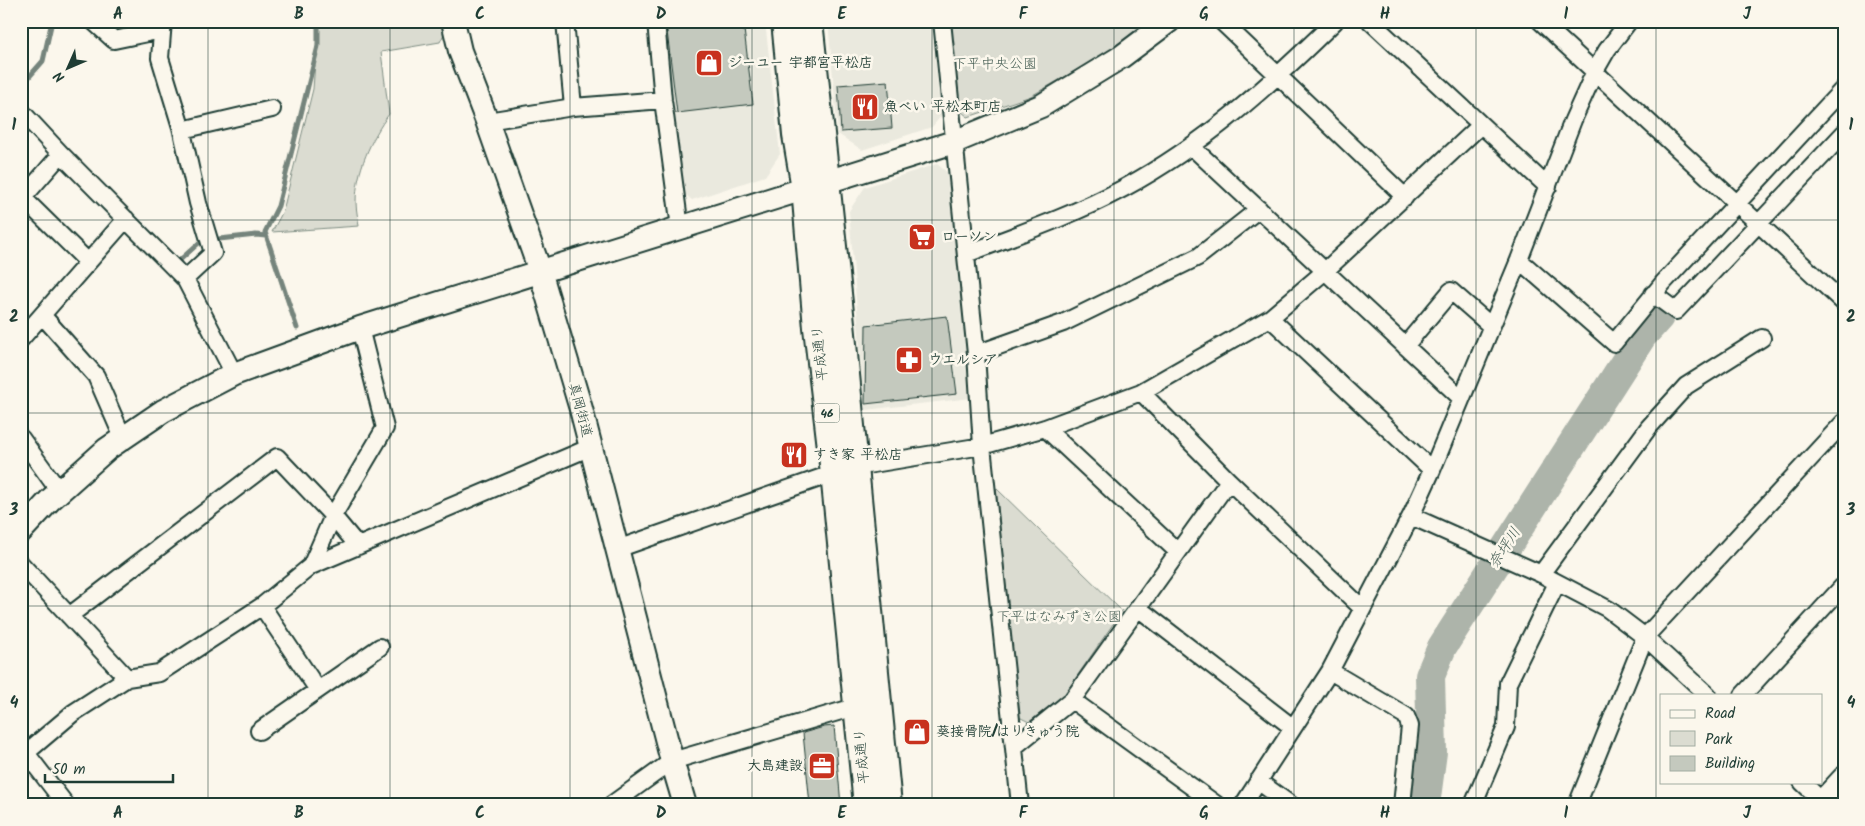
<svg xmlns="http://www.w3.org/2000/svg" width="1865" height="826" viewBox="0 0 1865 826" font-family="Kalam,'Klee One',sans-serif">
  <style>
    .built { fill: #eae9de }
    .green { fill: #dbdcd1; stroke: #7d8c82 }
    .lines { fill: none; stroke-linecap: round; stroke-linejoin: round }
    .stream { stroke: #74847b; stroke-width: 5 }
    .river { stroke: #adb4aa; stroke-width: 30 }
    .building { fill: #c4c9be; stroke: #1f3d34 }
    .street-casing { stroke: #1f3d34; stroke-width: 20 }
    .secondary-casing { stroke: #1f3d34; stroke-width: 26 }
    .primary-casing { stroke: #1f3d34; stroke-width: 30 }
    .street { stroke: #fbf7ec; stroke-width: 16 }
    .secondary { stroke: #fbf7ec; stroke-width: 22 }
    .primary { stroke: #fbf7ec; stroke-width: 26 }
    .grid { fill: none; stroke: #1f3d34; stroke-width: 1; stroke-opacity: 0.55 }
    .labels { text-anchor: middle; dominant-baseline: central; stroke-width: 5; stroke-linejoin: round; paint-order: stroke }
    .shield { fill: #fbf7ec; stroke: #61756b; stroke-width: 1 }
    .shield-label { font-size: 12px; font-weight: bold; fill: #1f3d34 }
    .poi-label { font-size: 14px; font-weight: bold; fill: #1f3d34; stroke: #fbf7ec; text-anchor: start }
    .park-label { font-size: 14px; fill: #455d53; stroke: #fbf7ec }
    .street-label { font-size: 14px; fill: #1f3d34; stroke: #fbf7ec }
    .water-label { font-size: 15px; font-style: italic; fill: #425b52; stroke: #fbf7ec }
    .neatline { fill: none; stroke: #1f3d34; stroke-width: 2 }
    .grid-label { font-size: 16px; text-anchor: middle; font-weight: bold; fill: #1f3d34 }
  </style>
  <rect width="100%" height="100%" fill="#fbf7ec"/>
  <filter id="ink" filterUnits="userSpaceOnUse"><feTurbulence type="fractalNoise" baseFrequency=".02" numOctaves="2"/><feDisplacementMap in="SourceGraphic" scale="10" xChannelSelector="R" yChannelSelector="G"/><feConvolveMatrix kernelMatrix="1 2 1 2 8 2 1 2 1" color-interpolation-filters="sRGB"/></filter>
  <g filter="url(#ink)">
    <path class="built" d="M662,21H765L780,154L765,176L692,200L682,192Z
      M828,21H931L941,116L932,127L862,150L838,134Z
      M937,164L948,173L972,398L865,410L849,211L865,187Z"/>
    <path class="green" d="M318,21H441L444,34L440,42L381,52L389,114C371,139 356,171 356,202C356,210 358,218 359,226L272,232L283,211L313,89Z
      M947,21H1146L1112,50L1031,96L968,117L956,107Z
      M996,488L1122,611L1064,695L1029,722L1019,717Z"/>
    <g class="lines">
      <path class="stream" d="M21,86L43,61L52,21
        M180,260L201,241L256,235L266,236
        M297,328L265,232L278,206L318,46V21"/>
      <path class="river" d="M1425,805L1432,752L1430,676L1442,647L1642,336L1659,317"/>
    </g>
    <path class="building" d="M680,21H743L753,104L677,113L666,23Z
      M888,81L892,128L841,132L838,85Z
      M947,316L957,394L865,404L866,325Z
      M834,726L841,805H810L803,733L824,727Z"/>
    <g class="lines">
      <g class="street-casing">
        <path id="street" d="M93,21L114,40L162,30
          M163,21L160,58L181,127L198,203L213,253L185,279
          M565,21L573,107
          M656,21L663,100L680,228
          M942,21L976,354L982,446L1020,805
          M1221,21L1405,197
          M1370,21L1548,187
          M1540,21L1844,303
          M21,111L61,154L185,279L234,374
          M487,121L573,107L663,100
          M182,130L272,109
          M1191,146L1461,398
          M23,198L88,262
          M21,200L61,154
          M966,254C1019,234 1074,215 1124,188C1204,145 1271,84 1335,21
          M1519,260L1614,343L1663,283L1844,88
          M1653,294L1676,311L1844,133
          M42,315L96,376L123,438
          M1270,318L1432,470
          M21,339L126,219
          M1405,346L1451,291L1491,326
          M976,354L1063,323L1198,257L1259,209
          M1141,392L1229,481L1362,608
          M1045,428L1178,552
          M21,438L59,491
          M855,467L982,446L1045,428L1141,392L1270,318L1324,272L1481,125
          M1411,516L1541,574L1608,609L1645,637L1708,695
          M617,549L834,473
          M21,564L127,678
          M311,566L591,447
          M1541,574L1649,427L1686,386L1762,338
          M262,606L318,690
          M1138,608L1292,727
          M69,616L277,457L333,516L358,546
          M1330,671L1406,716L1410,726L1402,805
          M1743,695L1844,585
          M1072,700L1217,805
          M259,731L380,647
          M1014,747L1072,700L1229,481
          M26,753L66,805
          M21,757L73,713L127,678L159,673L262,606L311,566L333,516L385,428L360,328
          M1258,781L1291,805
          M1802,782L1822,801
          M611,805L672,761L858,706
          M1243,805L1330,671L1411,516L1432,470L1519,260L1573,120L1595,71L1607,50L1629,21
          M1473,805L1506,727L1508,683L1557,583
          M1577,805L1645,637L1844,422"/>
      </g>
      <g class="secondary-casing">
        <path id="secondary" d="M453,21L460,51L487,121L540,271L581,409L672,761L685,805
          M21,531L50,500L107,449L163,411L234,374L360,328L954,142L1041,106L1121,57L1169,21
          M1819,805L1844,778"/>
      </g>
      <g class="primary-casing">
        <path id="primary" d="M785,21L796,135L805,188L817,328L834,473L867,805
          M809,21L839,303L888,805"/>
      </g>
      <use href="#street" class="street"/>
      <use href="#secondary" class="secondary"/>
      <use href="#primary" class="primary"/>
    </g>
  </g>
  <path class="grid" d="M208,21V805M390,21V805M570,21V805M752,21V805M932,21V805M1114,21V805M1294,21V805M1476,21V805M1656,21V805M21,220H1844M21,413H1844M21,606H1844"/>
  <defs>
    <g id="shop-square" transform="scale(1.4375)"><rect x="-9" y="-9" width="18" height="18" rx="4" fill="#c8321e" stroke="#fbf7ec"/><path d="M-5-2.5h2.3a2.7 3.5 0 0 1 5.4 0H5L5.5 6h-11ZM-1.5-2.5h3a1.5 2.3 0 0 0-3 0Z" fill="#fff"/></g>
    <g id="restaurant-square" transform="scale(1.4375)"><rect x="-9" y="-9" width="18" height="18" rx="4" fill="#c8321e" stroke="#fbf7ec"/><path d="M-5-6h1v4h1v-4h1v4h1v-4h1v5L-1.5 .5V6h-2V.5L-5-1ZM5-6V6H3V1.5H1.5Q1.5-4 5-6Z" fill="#fff"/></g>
    <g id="supermarket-square" transform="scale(1.4375)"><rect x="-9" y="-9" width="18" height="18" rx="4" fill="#c8321e" stroke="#fbf7ec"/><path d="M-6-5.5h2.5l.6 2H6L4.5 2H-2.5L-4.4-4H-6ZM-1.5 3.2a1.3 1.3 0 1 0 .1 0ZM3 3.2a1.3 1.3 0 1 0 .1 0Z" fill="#fff"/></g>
    <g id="pharmacy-square" transform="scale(1.4375)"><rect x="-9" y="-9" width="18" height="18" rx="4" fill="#c8321e" stroke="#fbf7ec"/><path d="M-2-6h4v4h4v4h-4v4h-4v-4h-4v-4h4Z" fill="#fff"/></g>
    <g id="office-square" transform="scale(1.4375)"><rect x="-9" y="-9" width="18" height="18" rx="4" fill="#c8321e" stroke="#fbf7ec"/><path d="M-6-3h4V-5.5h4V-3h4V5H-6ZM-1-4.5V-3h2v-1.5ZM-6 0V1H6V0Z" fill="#fff"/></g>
  </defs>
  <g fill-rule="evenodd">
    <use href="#shop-square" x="709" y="63"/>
    <use href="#restaurant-square" x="865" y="107"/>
    <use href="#supermarket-square" x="922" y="237"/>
    <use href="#pharmacy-square" x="909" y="360"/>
    <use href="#restaurant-square" x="794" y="455"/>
    <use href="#shop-square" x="917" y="732"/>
    <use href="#office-square" x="822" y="766"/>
  </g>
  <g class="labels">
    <rect class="shield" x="814.5" y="403.5" width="25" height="19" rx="4"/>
    <g class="shield-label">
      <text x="827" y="413">46</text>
    </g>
    <g class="poi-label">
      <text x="728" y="63">ジーユー 宇都宮平松店</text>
      <text x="884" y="107">魚べい 平松本町店</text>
      <text x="941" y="237">ローソン</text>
      <text x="928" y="360">ウエルシア</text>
      <text x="813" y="455">すき家 平松店</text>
      <text x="936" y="732">葵接骨院/はりきゅう院</text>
      <text x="803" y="766" text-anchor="end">大島建設</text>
    </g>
    <g class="park-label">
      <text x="995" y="64">下平中央公園</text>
      <text x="1059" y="617">下平はなみずき公園</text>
    </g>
    <g class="street-label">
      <text transform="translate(820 353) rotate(-96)">平成通り</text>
      <text transform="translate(580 410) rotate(75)">真岡街道</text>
      <text transform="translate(862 756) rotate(-95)">平成通り</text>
    </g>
    <g class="water-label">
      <text transform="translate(1505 548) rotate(-57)">奈坪川</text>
    </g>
  </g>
  <rect width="1865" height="826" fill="none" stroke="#fbf7ec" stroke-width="55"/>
  <rect x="1660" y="694" width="162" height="90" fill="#fbf7ec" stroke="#a3ada2"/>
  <rect x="1670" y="710" width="25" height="8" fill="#fbf7ec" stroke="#a3ada2"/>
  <text x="1705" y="718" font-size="15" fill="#1f3d34">Road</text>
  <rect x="1670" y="731" width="25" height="15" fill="#dbdcd1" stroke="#a3ada2"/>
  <text x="1705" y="744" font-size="15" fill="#1f3d34">Park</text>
  <rect x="1670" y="756" width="25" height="15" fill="#c4c9be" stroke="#a3ada2"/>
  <text x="1705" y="768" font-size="15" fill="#1f3d34">Building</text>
  <g transform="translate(68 68) rotate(225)" stroke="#fbf7ec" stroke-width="4" paint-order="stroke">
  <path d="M0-4L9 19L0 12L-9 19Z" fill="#1f3d34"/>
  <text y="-8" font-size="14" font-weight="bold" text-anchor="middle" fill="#1f3d34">N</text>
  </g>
  <path d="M45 774v8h128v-8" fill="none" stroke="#1f3d34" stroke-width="2.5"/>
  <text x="52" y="774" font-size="15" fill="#1f3d34" stroke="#fbf7ec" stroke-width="4" paint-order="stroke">50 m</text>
  <rect x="28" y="28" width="1810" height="770" class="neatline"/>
  <g class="grid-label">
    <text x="118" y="19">A</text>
    <text x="299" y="19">B</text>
    <text x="480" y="19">C</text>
    <text x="661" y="19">D</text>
    <text x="842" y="19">E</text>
    <text x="1023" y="19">F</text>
    <text x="1204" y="19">G</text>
    <text x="1385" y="19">H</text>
    <text x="1566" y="19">I</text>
    <text x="1747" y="19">J</text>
    <text x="14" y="130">1</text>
    <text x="1851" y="130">1</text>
    <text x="14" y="322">2</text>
    <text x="1851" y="322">2</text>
    <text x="14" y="515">3</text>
    <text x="1851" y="515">3</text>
    <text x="14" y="708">4</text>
    <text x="1851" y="708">4</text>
    <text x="118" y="818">A</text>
    <text x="299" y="818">B</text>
    <text x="480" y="818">C</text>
    <text x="661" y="818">D</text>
    <text x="842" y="818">E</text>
    <text x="1023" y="818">F</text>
    <text x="1204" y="818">G</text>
    <text x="1385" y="818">H</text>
    <text x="1566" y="818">I</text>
    <text x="1747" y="818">J</text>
  </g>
</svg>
